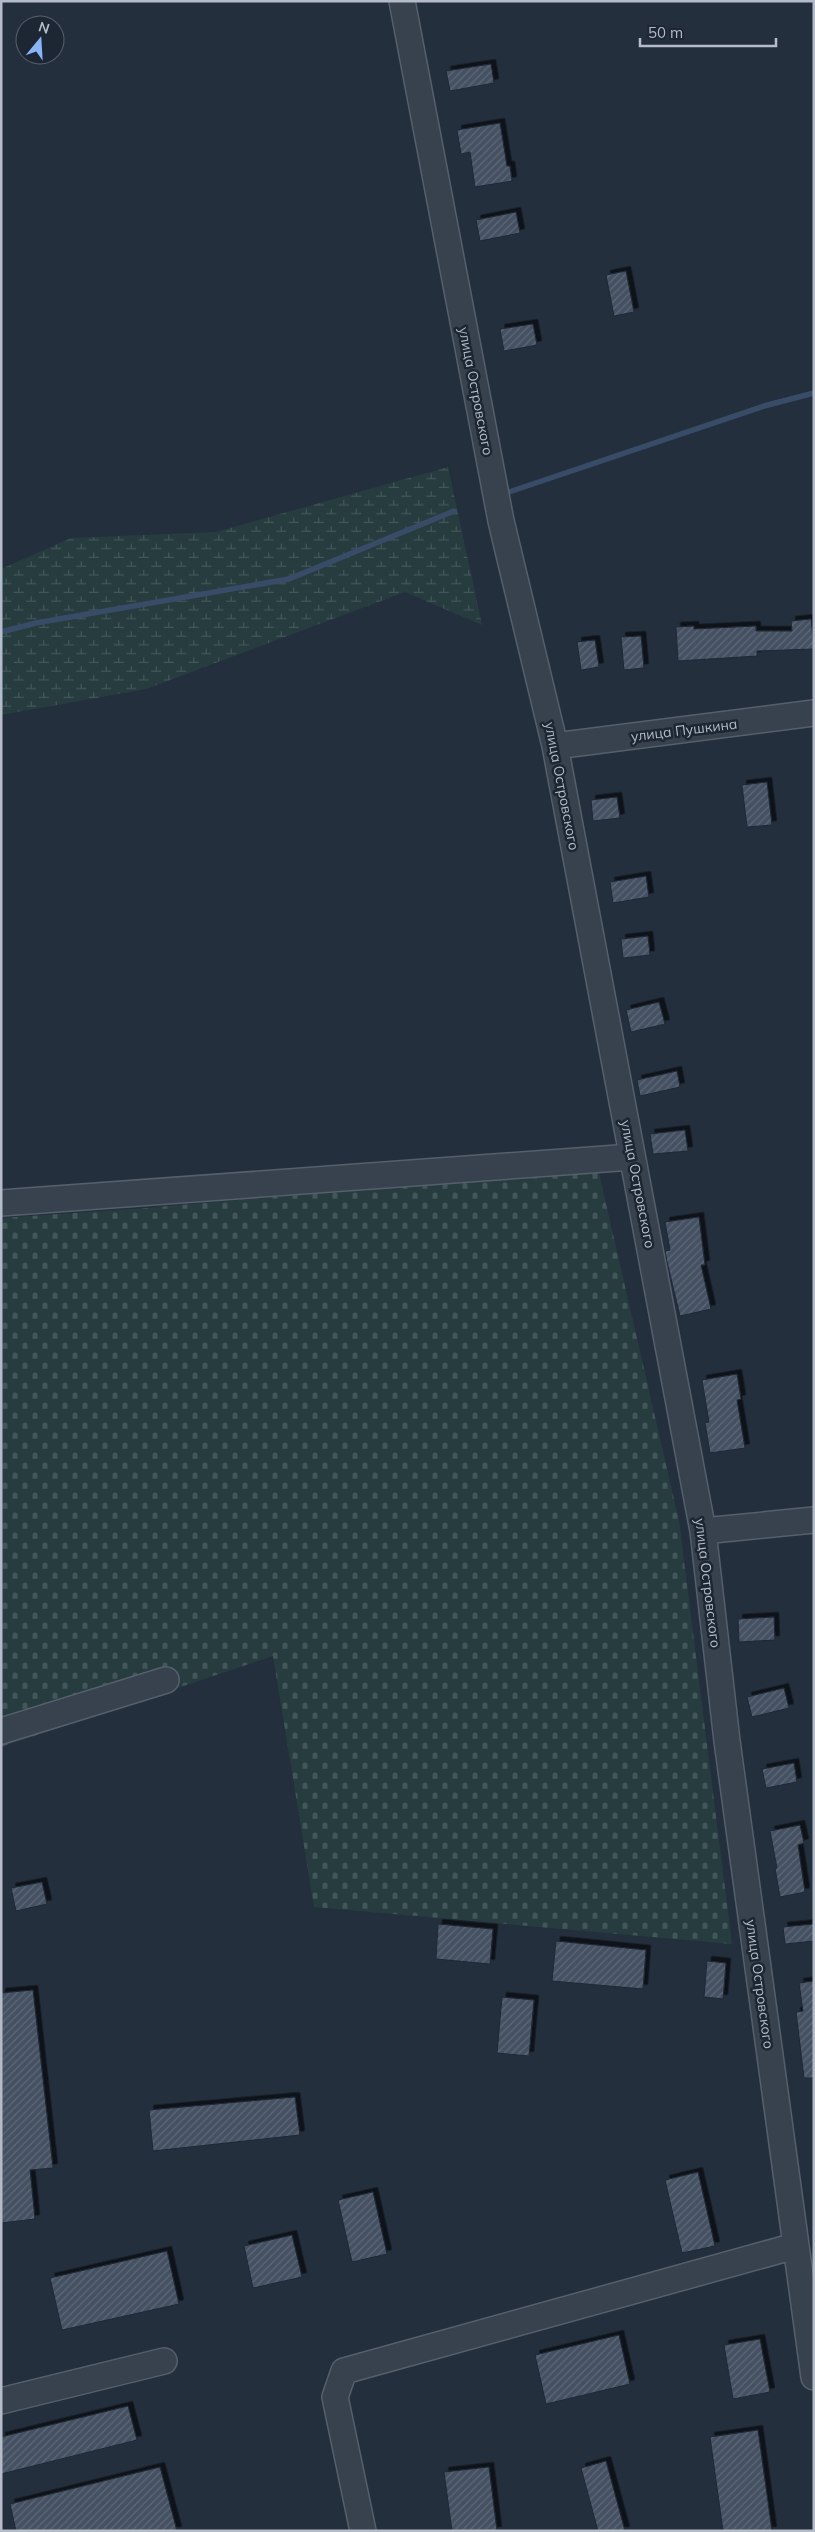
<svg xmlns="http://www.w3.org/2000/svg" width="815" height="2532" viewBox="0 0 815 2532" font-family="Mulish,sans-serif">
  <style>
    .wetland { fill: url(#wetland-marsh) }
    .cemetery { fill: url(#cemetery-stones) }
    .lines { fill: none; stroke-linecap: round; stroke-linejoin: round }
    .stream { stroke: #394c67; stroke-width: 5.5 }
    .building { fill: url(#building-hatch); stroke: #1f2835; filter: url(#shadow) }
    .minor-casing { stroke: #565f6c; stroke-width: 28 }
    .minor { stroke: #38414e; stroke-width: 25 }
    .labels { text-anchor: middle; dominant-baseline: central; stroke-width: 5; stroke-linejoin: round; paint-order: stroke }
    .street-label { font-size: 14px; fill: #b4bcc9; stroke: #1d2633 }
  </style>
  <defs>
    <pattern id="wetland-marsh" width="20" height="14" patternUnits="userSpaceOnUse" patternTransform="scale(1.25)"><rect width="20" height="14" fill="#263c3f"/><path d="M1 5h8M5 5V1M11 12h8M15 12V8" fill="none" stroke="#435659"/></pattern>
    <pattern id="cemetery-stones" width="16" height="16" patternUnits="userSpaceOnUse" patternTransform="scale(1.25)"><rect width="16" height="16" fill="#263c3f"/><path d="M2 7V4a2 2 0 0 1 4 0v3zM10 15v-3a2 2 0 0 1 4 0v3z" fill="#435659"/></pattern>
    <pattern id="building-hatch" width="6" height="6" patternUnits="userSpaceOnUse" patternTransform="scale(1.25)"><rect width="6" height="6" fill="#455162"/><path d="M-1 1l2-2M0 6l6-6M5 7l2-2" fill="none" stroke="#5d6877"/></pattern>
    <filter id="shadow"><feDropShadow dx="4.5" dy="-4.5" stdDeviation="0" flood-color="#0009"/></filter>
  </defs>
  <rect width="100%" height="100%" fill="#242f3e"/>
  <path class="wetland" d="M448,467L482,625L405,592L146,689L1,715V569L71,538L216,532Z"/>
  <path class="cemetery" d="M598,1169L679,1521L732,1944L314,1907L273,1656L1,1747V1218L146,1208Z"/>
  <g class="lines">
    <path class="stream" d="M509,492L764,406L814,393
      M1,632L36,623L289,579L454,511"/>
  </g>
  <path class="building" d="M491,64L494,83L450,91L446,71Z
    M500,123L507,166H510L512,181L475,187L470,152L461,154L457,130Z
    M516,212L520,233L480,241L476,220Z
    M626,271L634,312L614,316L606,275Z
    M533,324L537,345L504,351L500,329Z
    M811,619L814,649L757,651V656L678,661L676,627L694,626V629L756,626V631H792L791,621Z
    M641,636L644,668L624,670L621,637Z
    M595,640L599,667L581,670L577,642Z
    M767,782L772,825L747,827L742,785Z
    M617,797L620,818L593,821L591,800Z
    M646,876L649,897L613,903L610,882Z
    M648,936L650,955L623,958L621,939Z
    M659,1002L665,1024L631,1032L626,1010Z
    M677,1071L680,1087L640,1096L637,1080Z
    M685,1130L688,1151L653,1154L650,1134Z
    M699,1217L705,1265H701L711,1309L680,1316L667,1262L665,1251L670,1250L665,1222Z
    M737,1374L741,1399L737,1400L745,1448L710,1453L705,1423L709,1422L702,1380Z
    M774,1617L775,1640L739,1642L738,1619Z
    M784,1688L789,1708L752,1717L747,1697Z
    M794,1763L797,1782L766,1788L762,1769Z
    M800,1825L804,1843L798,1845L805,1892L780,1897L775,1868H777L770,1831Z
    M42,1882L47,1904L16,1911L11,1888Z
    M438,1924L493,1929L490,1964L436,1959Z
    M814,1924V1941L785,1944L783,1927Z
    M556,1941L646,1950L643,1989L552,1981Z
    M707,1961L726,1963L723,1999L704,1997Z
    M814,1981V2078H804L796,2012L803,2011L799,1983Z
    M33,1990L53,2168L30,2170L35,2219L1,2223V1993Z
    M502,1997L534,2000L529,2056L497,2053Z
    M295,2097L300,2135L153,2151L149,2110Z
    M698,2172L715,2246L682,2253L665,2180Z
    M373,2192L387,2254L352,2262L338,2200Z
    M292,2235L302,2277L253,2288L244,2246Z
    M167,2251L179,2304L62,2330L50,2278Z
    M619,2335L630,2384L546,2404L535,2355Z
    M760,2339L770,2392L733,2399L724,2345Z
    M128,2406L137,2440L1,2474V2437Z
    M758,2430L772,2531H723L710,2437Z
    M606,2461L625,2531H598L581,2468Z
    M160,2467L177,2531H16L10,2504Z
    M489,2467L497,2531H452L444,2472Z"/>
  <g class="lines">
    <g class="minor-casing">
      <path id="minor" d="M402,1L501,521L555,746L703,1531L727,1741L814,2377
        M555,746L814,713
        M1,1203L632,1157
        M703,1531L814,1520
        M1,1731L166,1680
        M1,2401L164,2361
        M363,2531L335,2397L344,2371L795,2246"/>
    </g>
    <use href="#minor" class="minor"/>
  </g>
  <g class="labels">
    <g class="street-label">
      <text transform="translate(476 391) rotate(79)">улица Островского</text>
      <text transform="translate(684 730) rotate(-7)">улица Пушкина</text>
      <text transform="translate(562 786) rotate(79)">улица Островского</text>
      <text transform="translate(638 1184) rotate(79)">улица Островского</text>
      <text transform="translate(708 1583) rotate(83)">улица Островского</text>
      <text transform="translate(760 1984) rotate(82)">улица Островского</text>
    </g>
  </g>
  <rect width="815" height="2532" fill="none" stroke="#b4bcc9" stroke-width="5"/>
  <g transform="translate(40 40) rotate(18)"><circle r="24" fill="#1d2633" stroke="#59626f"/>
  <path d="M0-4L9 19L0 12L-9 19Z" fill="#8ab4f8"/>
  <text y="-8" font-size="14" font-weight="bold" text-anchor="middle" fill="#b4bcc9">N</text>
  </g>
  <path d="M640 38v8h136v-8" fill="none" stroke="#b4bcc9" stroke-width="2.5"/>
  <text x="648" y="38" font-size="15" fill="#b4bcc9" stroke="#1d2633" stroke-width="4" paint-order="stroke">50 m</text>
</svg>
